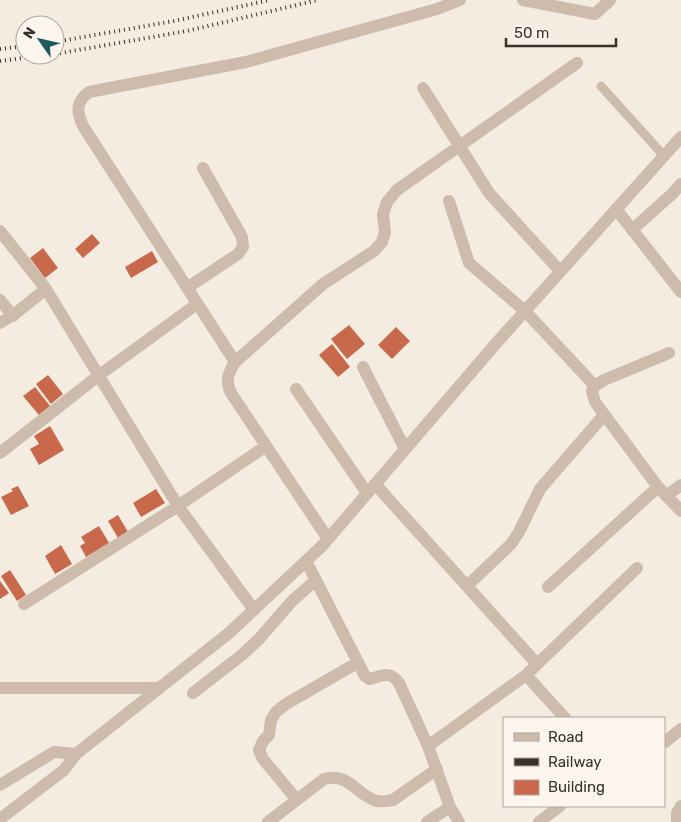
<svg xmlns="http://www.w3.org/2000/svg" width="681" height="822" viewBox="0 0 681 822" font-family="Rubik,sans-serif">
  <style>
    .building { fill: #c8694b }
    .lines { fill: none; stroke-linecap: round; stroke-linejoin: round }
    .service { stroke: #cdbbac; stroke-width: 9 }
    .minor { stroke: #cdbbac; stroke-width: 12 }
    .tertiary { stroke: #cdbbac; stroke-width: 12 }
    .rail { stroke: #3b302b; stroke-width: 4; stroke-dasharray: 1 4; stroke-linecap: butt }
  </style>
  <rect width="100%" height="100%" fill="#f4ebe1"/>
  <path class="building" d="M92,234L100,243L83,258L75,249Z
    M43,248L58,268L45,278L30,258Z
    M152,251L158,262L131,278L125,267Z
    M349,325L365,344L347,359L331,339Z
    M396,327L410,341L392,359L378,345Z
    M332,344L350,367L338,377L319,355Z
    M48,375L63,394L51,404L36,384Z
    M35,387L50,406L39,415L23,396Z
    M50,426L64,450L39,465L30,449L39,444L34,436Z
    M18,486L29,506L11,515L1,497L13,491L11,489Z
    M156,489L165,503L141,517L133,503Z
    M118,515L128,532L118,538L108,521Z
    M99,526L109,543L86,557L80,546L85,543L81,537Z
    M61,545L72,564L55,574L45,556Z
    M10,570L26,595L17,601L1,576Z
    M0,581L9,593L0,599Z"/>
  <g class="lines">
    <path class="service" d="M601,86L664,156"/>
    <path class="minor" d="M523,0L595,14L610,0
      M423,88L489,193L560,271
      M449,201L469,263L525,311L595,386
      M616,209L681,292
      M632,230L673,193L681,184
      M0,231L46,289L178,506L254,610
      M187,288L238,254L243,247L242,237L203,168
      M0,300L13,316
      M0,323L16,313L46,289
      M669,353L604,380L595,386L592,391L595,402L658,487L681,511
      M235,362L83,126C76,111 76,102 89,92L246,62L437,9L460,0
      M363,367L405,449
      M296,389L367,493
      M0,453L98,376L197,304
      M375,484L537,664
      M666,496L681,485
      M328,539L231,393C225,380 228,374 235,362L323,284L374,251L382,242L385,232L383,214L387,202L397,190L577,63
      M306,561L365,676L369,679C382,676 390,670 399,683L428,746L450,807L459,822
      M467,586L511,544L519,532L540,489L604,415
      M548,587L658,487
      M24,604L178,506L266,446
      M526,675L565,718
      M0,688H160
      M193,693L243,654L259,639L292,601L316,580
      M665,742L681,729
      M428,746L526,675L637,568
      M0,785L54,752L76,754
      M297,800L263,759L259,750L263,741L269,735L271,720L276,712L286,704L357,663
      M268,822L324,779C349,772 356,795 377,801C382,802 388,801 393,800L437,769
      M427,822L450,807
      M539,822L560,806
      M677,822V813L681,806"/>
    <path class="tertiary" d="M0,819L64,770L76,754L229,633L322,546L499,340L681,137"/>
    <path class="rail" d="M55,42L174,21L270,0
      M0,49L25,46
      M55,54L187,31L318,0
      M0,61L46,55"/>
  </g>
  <rect x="503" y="717" width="162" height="90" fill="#fbf5ee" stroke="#aea6a0"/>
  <rect x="514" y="733" width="25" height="8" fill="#cdbbac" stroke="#aea6a0"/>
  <text x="548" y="742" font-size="15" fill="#3b302b">Road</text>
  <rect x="514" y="758" width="25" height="8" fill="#3b302b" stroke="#aea6a0"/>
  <text x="548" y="767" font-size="15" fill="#3b302b">Railway</text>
  <rect x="514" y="780" width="25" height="15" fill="#c8694b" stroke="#aea6a0"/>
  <text x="548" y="792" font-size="15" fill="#3b302b">Building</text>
  <g transform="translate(40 40) rotate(304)"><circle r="24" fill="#fbf5ee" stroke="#aea6a0"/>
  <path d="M0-4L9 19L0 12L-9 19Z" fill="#1f5a5e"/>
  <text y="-8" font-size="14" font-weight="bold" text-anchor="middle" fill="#3b302b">N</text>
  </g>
  <path d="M506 38v8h110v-8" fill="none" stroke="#3b302b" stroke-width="2.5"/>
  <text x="514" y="38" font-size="15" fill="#3b302b" stroke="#fbf5ee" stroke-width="4" paint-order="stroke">50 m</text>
</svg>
